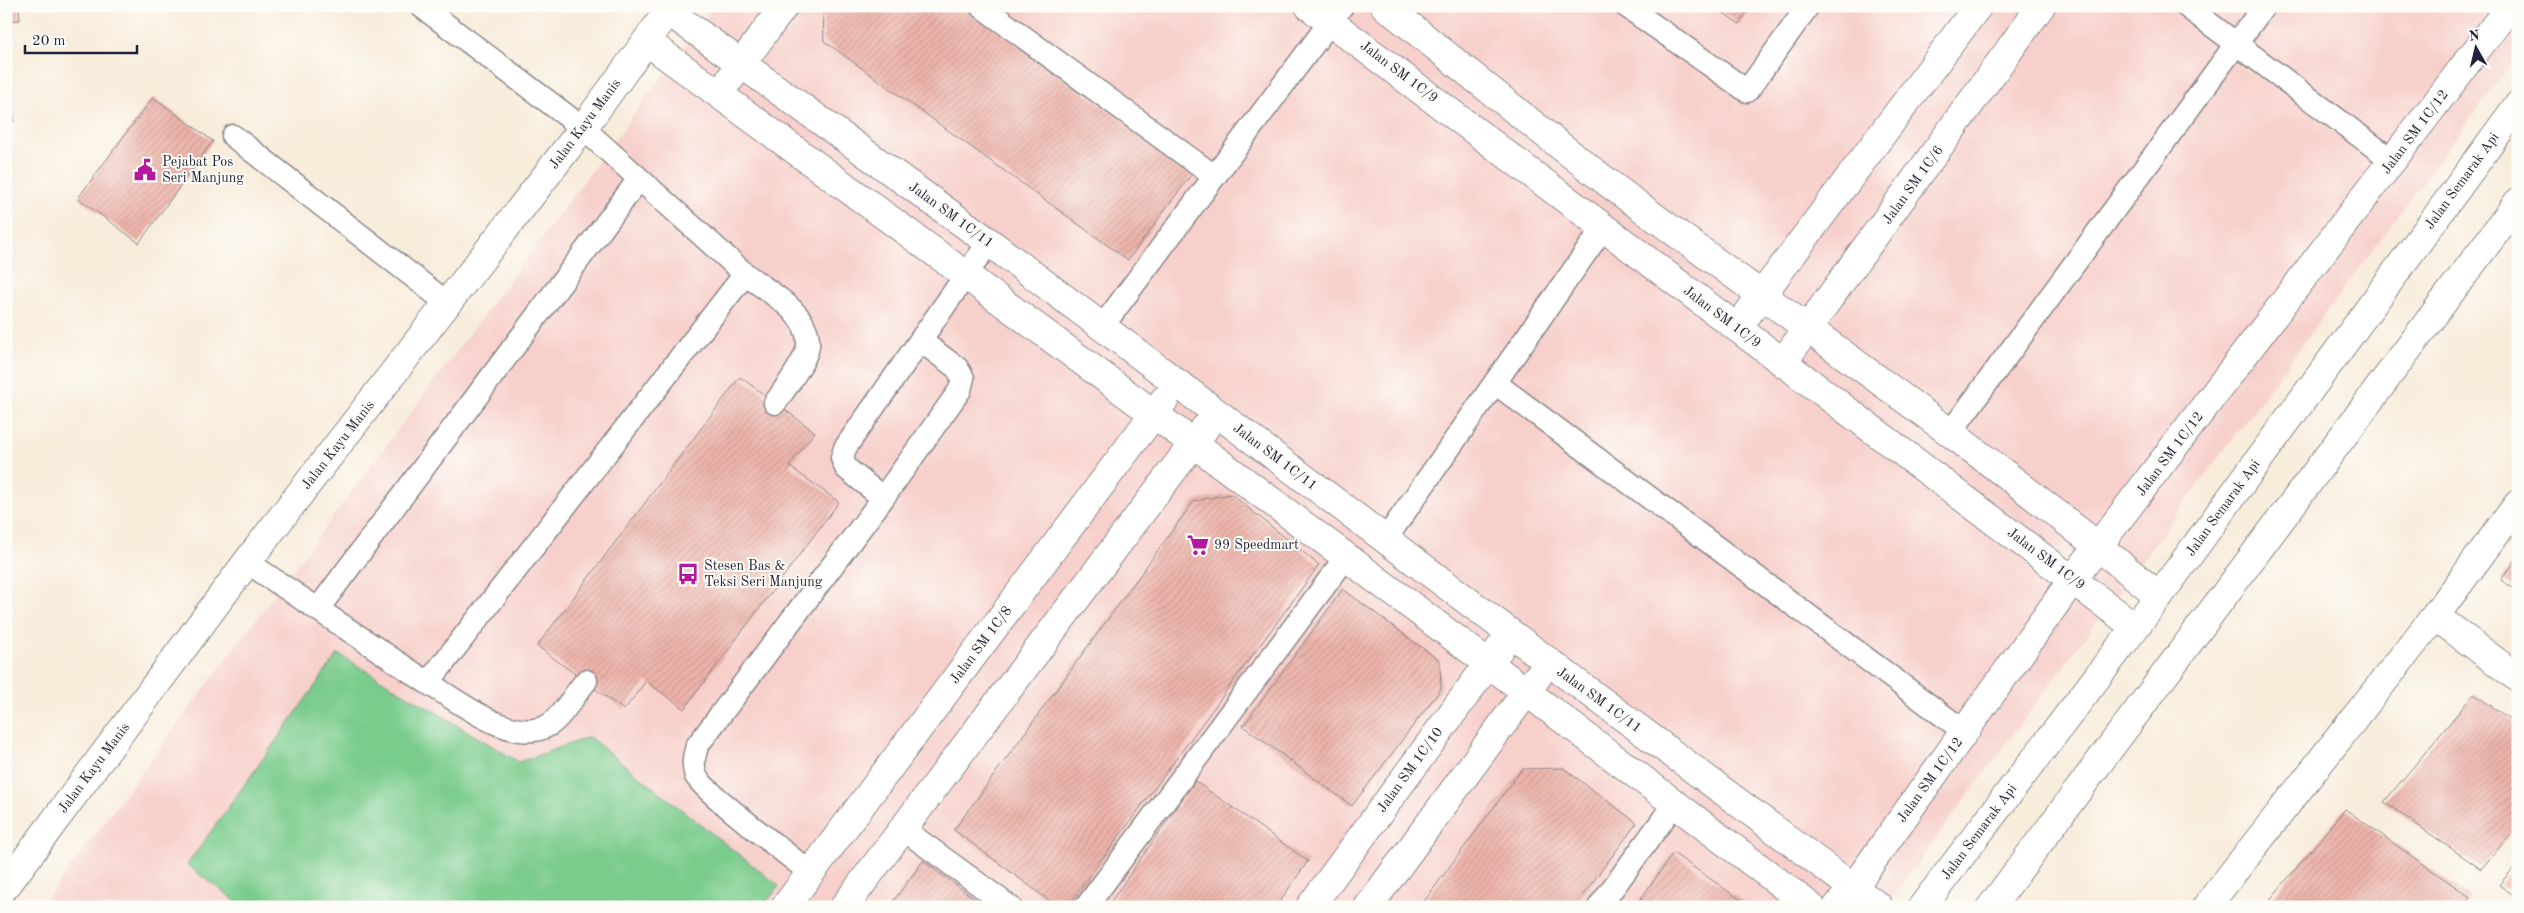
<svg xmlns="http://www.w3.org/2000/svg" width="2524" height="913" viewBox="0 0 2524 913" font-family="'Old Standard TT',serif">
  <style>
    .built { fill: #f7d0cb }
    .green { fill: #7acc8d; stroke: #4e7764 }
    .building { fill: url(#building-hatch) }
    .lines { fill: none; stroke-linecap: round; stroke-linejoin: round }
    .service-casing { stroke: #8d878a; stroke-width: 25 }
    .minor-casing { stroke: #8d878a; stroke-width: 30 }
    .tertiary-casing { stroke: #8d878a; stroke-width: 30 }
    .service { stroke: #fff; stroke-width: 22 }
    .minor { stroke: #fff; stroke-width: 28 }
    .tertiary { stroke: #fff; stroke-width: 28 }
    .labels { text-anchor: middle; dominant-baseline: central; stroke-width: 4; stroke-linejoin: round; paint-order: stroke }
    .street-label { font-size: 14px; fill: #22223b; stroke: #fdfcf7 }
    .poi-label { font-size: 14px; fill: #22223b; stroke: #fdfcf7; text-anchor: start }
  </style>
  <defs>
    <pattern id="building-hatch" width="6" height="6" patternUnits="userSpaceOnUse" patternTransform="scale(1.25)"><rect width="6" height="6" fill="#edb4aa"/><path d="M-1 1l2-2M0 6l6-6M5 7l2-2" fill="none" stroke="#cb9a93"/></pattern>
  </defs>
  <rect width="100%" height="100%" fill="#fdfcf7"/>
  <filter id="ink" filterUnits="userSpaceOnUse"><feTurbulence type="fractalNoise" baseFrequency=".02" numOctaves="2"/><feDisplacementMap in="SourceGraphic" scale="10" xChannelSelector="R" yChannelSelector="G"/><feConvolveMatrix kernelMatrix="1 2 1 2 8 2 1 2 1" color-interpolation-filters="sRGB"/></filter>
  <filter id="wash" filterUnits="userSpaceOnUse"><feTurbulence type="fractalNoise" baseFrequency=".0096" numOctaves="4" result="noise"/><feDisplacementMap in="SourceGraphic" scale="20" xChannelSelector="R" yChannelSelector="G"/><feGaussianBlur stdDeviation="1.12" result="paint"/><feColorMatrix in="noise" values="0 0 0 0 0 0 0 0 0 0 0 0 0 0 0 0 0 1.4 0 .05"/><feComposite in="paint" operator="in"/></filter>
  <g filter="url(#wash)">
    <rect width="100%" height="100%" fill="#f8ecda"/>
    <path class="built" d="M715,6H2518V54L1885,907H41Z"/>
    <path class="green" d="M338,654L519,762L589,737L779,886L763,907H244L187,865Z"/>
    <g id="blocks">
      <path class="building" d="M6,6H19L20,20L6,21Z
        M826,6H963L1193,172L1128,260L824,41L823,11Z
        M1714,6H1751L1739,24Z
        M6,71L14,121L6,122Z
        M153,97L213,141L139,243L78,198Z
        M740,377L815,432L789,466L839,502L684,709L646,681L624,710L537,646Z
        M1231,494L1319,565L1067,907H1058L954,830L1194,501Z
        M2518,557V591L2501,580Z
        M1343,589L1440,661L1441,689L1352,806L1243,726Z
        M2474,694L2518,725V826L2481,869L2384,802Z
        M1563,768L1637,823L1574,907H1420L1522,769Z
        M1195,781L1308,861L1276,907H1107Z
        M2345,809L2470,897L2462,907H2264Z
        M1673,853L1751,907H1635Z
        M923,861L986,907H889Z
        M2518,863V898L2499,885Z"/>
    </g>
  </g>
  <g filter="url(#ink)">
    <use href="#blocks" fill-opacity="0" stroke="#8d878a" stroke-width="1"/>
    <g class="lines">
      <g class="service-casing">
        <path id="service" d="M981,6L1214,176
          M1626,6L1747,91L1808,6
          M2186,6L2393,161
          M233,136L447,303
          M745,274C767,291 811,313 808,346C806,361 784,390 775,403
          M1102,327L1342,6
          M1495,383L1965,732
          M1950,433L2264,6
          M883,498L846,468L842,458L845,448L989,242
          M1385,540L1603,228
          M247,562L428,683L745,274L583,128L421,6
          M318,609L639,179
          M428,683C460,702 513,746 549,725C561,718 576,692 586,681
          M903,829L1010,907
          M811,873C792,858 702,790 696,776C692,765 694,756 697,746L883,498L960,390L963,378L957,368L921,341
          M1086,907L1346,557
          M1599,907L1675,803"/>
      </g>
      <g class="minor-casing">
        <path id="minor" d="M1309,6L2135,627
          M1385,6C1466,70 1545,136 1627,197C1805,328 1988,454 2159,596
          M668,11L989,242L1549,662L1879,907
          M646,41C1037,326 1426,614 1811,907
          M730,79L784,6
          M1737,328L1978,6
          M1783,362L2041,6
          M2435,616L2518,678
          M785,907L1165,399
          M844,907L1205,428
          M1310,907L1500,648
          M1368,907L1538,676
          M1837,907L1853,888L2073,579L2510,6
          M2206,907L2435,616L2518,504"/>
      </g>
      <g class="tertiary-casing">
        <path id="tertiary" d="M6,886L247,562L583,128L672,6
          M1922,907L2159,596L2518,105
          M1991,907L2518,202"/>
      </g>
      <use href="#service" class="service"/>
      <use href="#minor" class="minor"/>
      <use href="#tertiary" class="tertiary"/>
    </g>
  </g>
  <defs>
    <g id="civic-bare" transform="scale(1.725)"><path d="M-.6-6.5H3V-4.5H.6V-3L4-1V1h2V6H-6V1h2V-1L-.6-3ZM-1.2 2.5V6h2.4V2.5Z" fill="#b5179e" stroke="#fdfcf7" stroke-width="2.5" paint-order="stroke"/></g>
    <g id="supermarket-bare" transform="scale(1.725)"><path d="M-6-5.5h2.5l.6 2H6L4.5 2H-2.5L-4.4-4H-6ZM-1.5 3.2a1.3 1.3 0 1 0 .1 0ZM3 3.2a1.3 1.3 0 1 0 .1 0Z" fill="#b5179e" stroke="#fdfcf7" stroke-width="2.5" paint-order="stroke"/></g>
    <g id="bus-bare" transform="scale(1.725)"><path d="M-5-6H5V4H4V6H2V4H-2V6H-4V4H-5ZM-3.5-4V0h7V-4ZM-3.5 1.2v1.5H-2V1.2ZM2 1.2v1.5H3.5V1.2Z" fill="#b5179e" stroke="#fdfcf7" stroke-width="2.5" paint-order="stroke"/></g>
  </defs>
  <g fill-rule="evenodd">
    <use href="#civic-bare" x="145" y="170"/>
    <use href="#supermarket-bare" x="1198" y="545"/>
    <use href="#bus-bare" x="688" y="574"/>
  </g>
  <g class="labels">
    <g class="street-label">
      <text transform="translate(1399 72) rotate(37)">Jalan SM 1C/9</text>
      <text transform="translate(585 124) rotate(-53)">Jalan Kayu Manis</text>
      <text transform="translate(2415 132) rotate(-53)">Jalan SM 1C/12</text>
      <text transform="translate(2462 181) rotate(-54)">Jalan Semarak Api</text>
      <text transform="translate(1913 185) rotate(-54)">Jalan SM 1C/6</text>
      <text transform="translate(951 215) rotate(36)">Jalan SM 1C/11</text>
      <text transform="translate(1722 317) rotate(37)">Jalan SM 1C/9</text>
      <text transform="translate(338 445) rotate(-52)">Jalan Kayu Manis</text>
      <text transform="translate(2170 454) rotate(-53)">Jalan SM 1C/12</text>
      <text transform="translate(1275 457) rotate(37)">Jalan SM 1C/11</text>
      <text transform="translate(2223 508) rotate(-54)">Jalan Semarak Api</text>
      <text transform="translate(2046 559) rotate(37)">Jalan SM 1C/9</text>
      <text transform="translate(981 645) rotate(-53)">Jalan SM 1C/8</text>
      <text transform="translate(1599 700) rotate(36)">Jalan SM 1C/11</text>
      <text transform="translate(94 768) rotate(-53)">Jalan Kayu Manis</text>
      <text transform="translate(1410 770) rotate(-54)">Jalan SM 1C/10</text>
      <text transform="translate(1930 780) rotate(-54)">Jalan SM 1C/12</text>
      <text transform="translate(1979 832) rotate(-53)">Jalan Semarak Api</text>
    </g>
    <g class="poi-label">
      <text x="162" y="162">Pejabat Pos<tspan x="162" dy="16">Seri Manjung</tspan></text>
      <text x="1214" y="545">99 Speedmart</text>
      <text x="704" y="566">Stesen Bas &amp;<tspan x="704" dy="16">Teksi Seri Manjung</tspan></text>
    </g>
  </g>
  <rect width="2524" height="913" fill="none" stroke="#fdfcf7" stroke-width="25"/>
  <g transform="translate(2476 48) rotate(352)" stroke="#fdfcf7" stroke-width="4" paint-order="stroke">
  <path d="M0-4L9 19L0 12L-9 19Z" fill="#22223b"/>
  <text y="-8" font-size="14" font-weight="bold" text-anchor="middle" fill="#22223b">N</text>
  </g>
  <path d="M25 45v8h112v-8" fill="none" stroke="#22223b" stroke-width="2.5"/>
  <text x="32" y="45" font-size="15" fill="#22223b" stroke="#fdfcf7" stroke-width="4" paint-order="stroke">20 m</text>
</svg>
